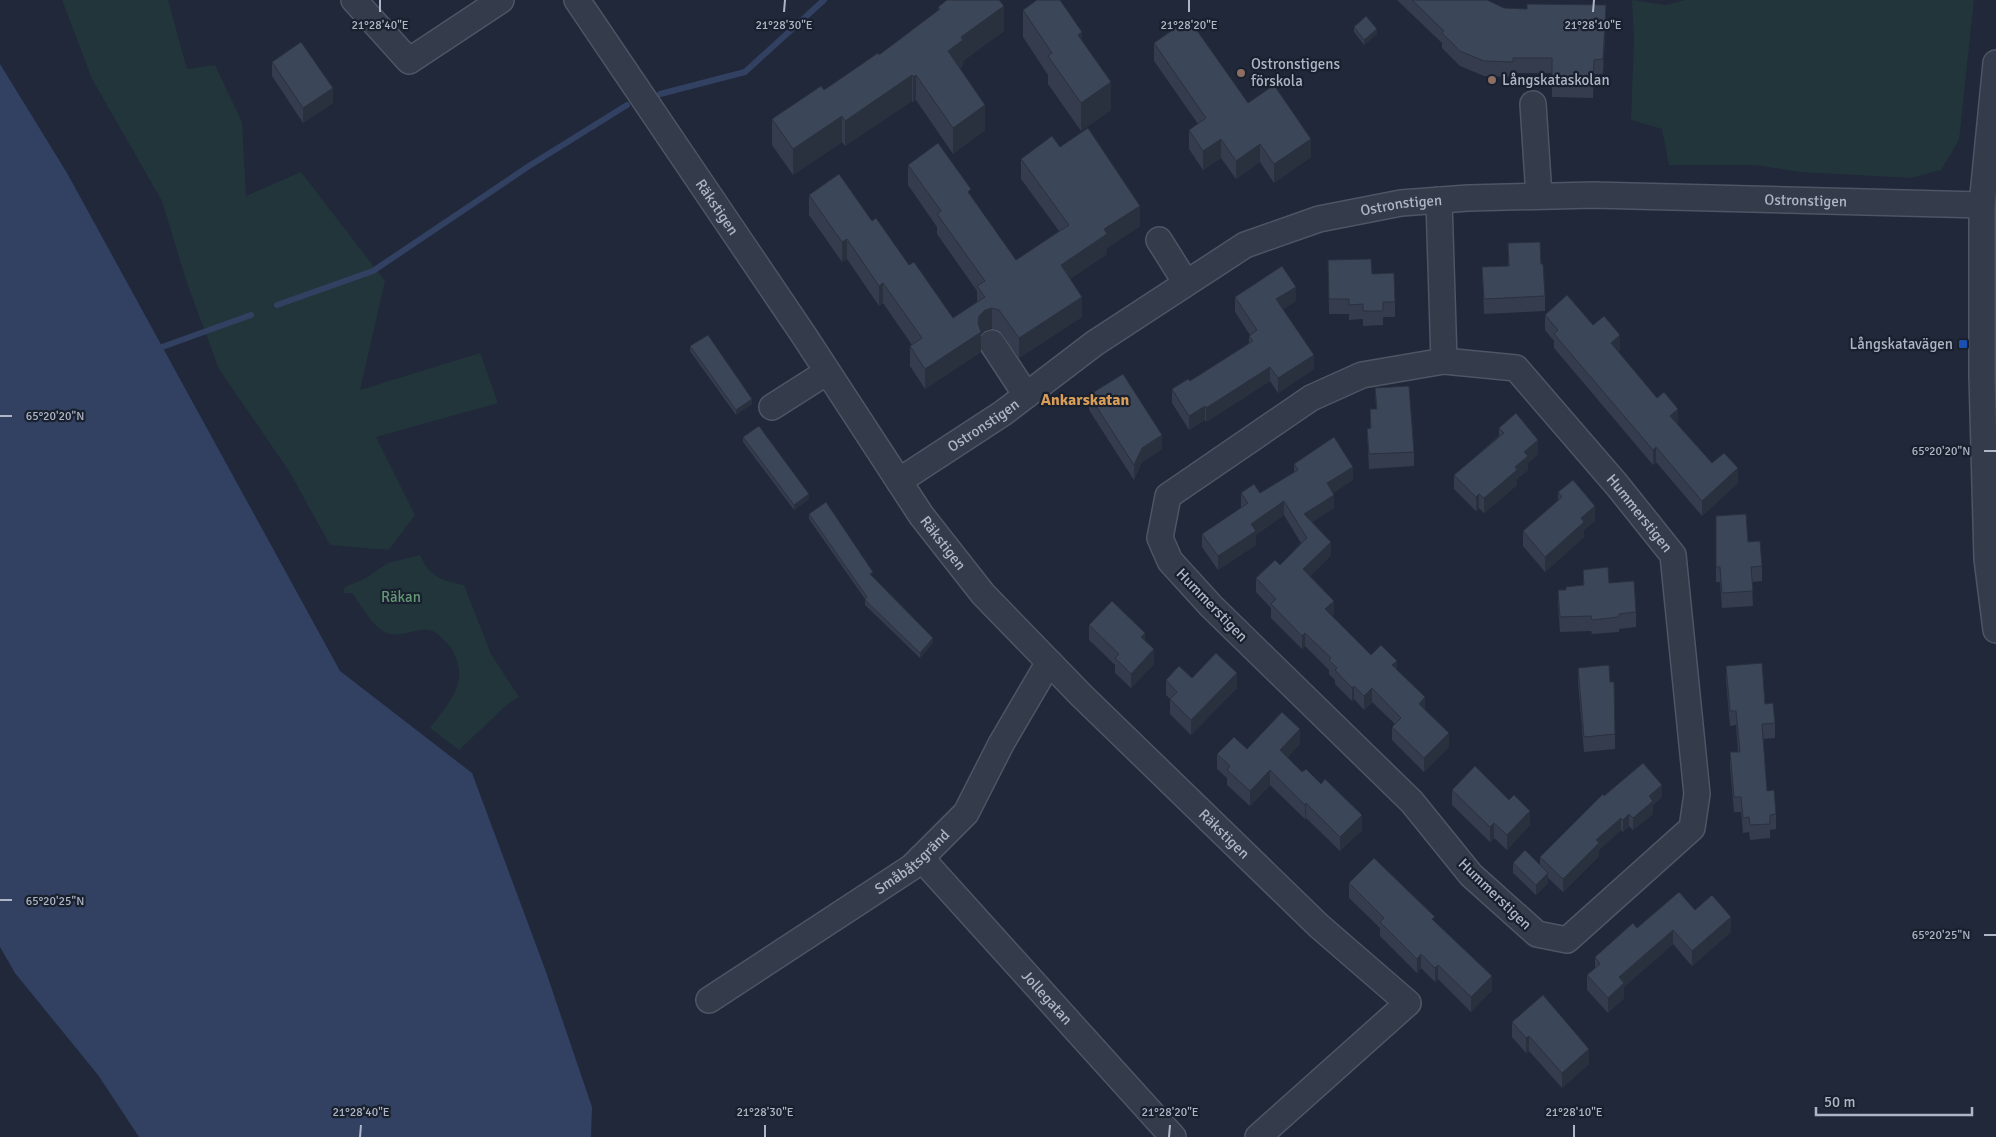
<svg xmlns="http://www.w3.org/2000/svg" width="1996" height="1137" viewBox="0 0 1996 1137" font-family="Signika,sans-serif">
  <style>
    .green { fill: #22353b }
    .water { fill: #324162 }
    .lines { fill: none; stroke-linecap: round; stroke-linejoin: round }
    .stream { stroke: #324162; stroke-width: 6 }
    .minor-casing { stroke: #4e5564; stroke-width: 28 }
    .minor { stroke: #343b4a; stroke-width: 25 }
    .wall { fill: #343c4d }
    .shaded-wall { fill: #2a313e }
    .building { fill: #3c4659; stroke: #2a313e }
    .ticks { fill: none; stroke: #aeb5c6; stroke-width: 2 }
    .education-dot { fill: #8d6e63; stroke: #19202e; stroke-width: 2 }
    .transit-dot { fill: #1a4fb4; stroke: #19202e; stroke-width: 2 }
    .labels { text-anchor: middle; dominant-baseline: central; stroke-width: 4.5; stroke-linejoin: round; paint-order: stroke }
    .poi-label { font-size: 15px; fill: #aeb5c6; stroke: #19202e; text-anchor: start }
    .street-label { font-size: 15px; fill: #aeb5c6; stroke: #19202e }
    .park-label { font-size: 15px; fill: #659876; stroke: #19202e }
    .neighbourhood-label { font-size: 16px; font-weight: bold; fill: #d89d58; stroke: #19202e }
    .ticks-label { font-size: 12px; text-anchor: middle; fill: #aeb5c6; stroke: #19202e; stroke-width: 4.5; stroke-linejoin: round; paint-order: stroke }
  </style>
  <rect width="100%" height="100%" fill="#20283a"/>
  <path class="green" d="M62,0H168L187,69L215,65L242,122L246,196L301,172L385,281L360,390L480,353L498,403L376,437L415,515L389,550L330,545L289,471L219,369L187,283L162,201L92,79Z
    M1632,0L1666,5L1685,0H1974L1959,140L1941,170L1911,178L1801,172L1755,165H1669L1662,129L1631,120L1634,40Z
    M420,555C429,576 442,581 464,585L491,654L519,697L509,703L459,750L430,728C450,701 472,680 450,647C445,641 437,631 429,630C417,628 399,638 387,633C371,626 362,606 352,593H343L345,587L364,579L388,563Z"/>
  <path class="water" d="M0,64L67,173L340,671L472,773L545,969L592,1107L591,1137H139L98,1075L15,973L0,947Z"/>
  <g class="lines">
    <path class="stream" d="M660,94L745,72L824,0
      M277,305L373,271L529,166L627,105
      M162,347L251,315"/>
    <g class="minor-casing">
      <g id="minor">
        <path d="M354,0L409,61L501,0"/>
        <path id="s1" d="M577,0L803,334L921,515L983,594L1081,695L1319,926L1408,1003L1258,1137"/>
        <path d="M1996,63L1982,205V376L1987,559L1996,630"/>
        <path d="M1533,104L1539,196"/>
        <path id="s2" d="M1439,200L1444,361L1516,368L1617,485L1673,555L1697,794L1692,828L1567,940L1537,934L1471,875L1412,802L1211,606L1170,561L1160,538L1168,496L1311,398L1362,375L1444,361"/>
        <path d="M1159,240L1186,283"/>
        <path d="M992,343L1026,395"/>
        <path d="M772,407L827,372"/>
        <path id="s3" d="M899,481L1003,413L1095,343L1245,245L1319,219L1401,203L1468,198L1593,195L1982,205"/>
        <path id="s4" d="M921,858L1173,1137"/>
        <path id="s5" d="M709,1000L912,867L966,813L1001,744L1049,662"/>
      </g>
    </g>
    <use href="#minor" class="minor"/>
  </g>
  <path class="wall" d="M1397,0H1487L1504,8L1606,20L1603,74H1594L1593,98L1552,97V73H1513V77L1484,76L1460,66L1442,48V43Z
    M938,7L1004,31L963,61V65L960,68L985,130L953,154L916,100L913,102L912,101L845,146L842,142L793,175L772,145V119L824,90L879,55L938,11Z
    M1023,10L1111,110L1081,131L1048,84V75L1023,37Z
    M1191,22L1248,103L1311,157L1274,183L1260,162L1236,179L1221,158L1203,170L1189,149V130L1198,124L1154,61V43Z
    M1354,27L1377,34L1364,45L1354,32Z
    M272,62L333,103L303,123L272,76Z
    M1060,147L1140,226L1107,248V254L1070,279L1082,317L1019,358L999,330L992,329L985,331L981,335V352L925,389L910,366V346L912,345L883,303L879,306L847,259L842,262L809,215V195L909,265L953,318L977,302V291L937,234V227L908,185V165L971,196L1016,260L1059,231L1021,179V159Z
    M1508,243L1541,264L1545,296V311L1484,314L1482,267L1508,266Z
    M1328,260L1372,274L1395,302V317H1383V325L1363,326V319L1349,320V314H1329Z
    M1235,297L1296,301L1283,309L1314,369L1278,393L1270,381L1206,422L1205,420L1189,430L1172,403V389L1190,381L1249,343V336L1250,335L1235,312Z
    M1545,315L1593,325L1620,349L1618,351L1678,424L1677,425L1712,463L1738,483L1702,516L1656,462L1653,465L1554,348V341L1545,330Z
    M690,346L752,404L736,415L690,351Z
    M1375,388L1414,452V466L1369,469L1367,429L1370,428V409H1376Z
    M1089,395L1162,449L1142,462L1134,480L1089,410Z
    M1499,428L1538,454L1528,463V470L1517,479V485L1484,513L1479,508L1476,511L1454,489V475L1499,436Z
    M743,437L809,499L794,510L743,442Z
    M1294,464L1353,480L1333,493L1334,508L1312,522L1331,555L1310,576L1334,614L1332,616L1371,655L1397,670L1425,710L1449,747L1424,772L1392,740V727L1395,724L1372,702L1364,710L1354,699L1352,701L1335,684V680L1329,674V670L1305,646L1302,649L1271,618V608L1256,592V578L1280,565L1301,543L1284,515L1256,535V545L1218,570L1202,547V534L1241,508V493H1260L1294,472Z
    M1558,492L1595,521L1584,530V537L1545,572L1523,546V531L1558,501Z
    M809,514L873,577L933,643L920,658L865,605V599L809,519Z
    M1716,516L1748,542L1762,566V581L1752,582L1753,606L1722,608L1720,582H1716Z
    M1583,570L1636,612V627L1619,629V632L1592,634L1591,631L1560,632L1558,605V590H1566L1583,585Z
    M1089,625L1154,664L1131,688L1115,673V665L1089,640Z
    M1726,666L1765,704L1775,723V738L1763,739L1767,791L1776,814V829L1770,830V838L1750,840L1749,832L1743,833L1741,812H1734L1730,767V752H1738L1736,725L1730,726L1726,681Z
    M1578,668L1615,734V749L1584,752L1578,683Z
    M1192,678L1237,688L1191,735L1170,714V699L1166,695V680Z
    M1300,744L1287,758L1362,830L1340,851L1306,818L1305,819L1270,785L1250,806L1227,785V778L1217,769V754L1247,749Z
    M1452,790L1530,825L1507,850L1494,838L1490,842L1452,805Z
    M1604,796L1662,797L1653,805V814L1633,830L1629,826L1623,832L1621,830L1599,850V856L1563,892L1548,878V883L1536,895L1513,873V863L1540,865V857Z
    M1349,883L1435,922L1492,990L1471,1012L1438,979L1435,982L1421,968L1417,973L1380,936V928L1349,898Z
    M1695,910L1731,932L1692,966L1673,944L1624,987V998L1608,1013L1587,990V975L1595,968V957L1637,928Z
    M1512,1022L1589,1064L1562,1088L1529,1051L1526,1053L1512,1037Z"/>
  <path class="shaded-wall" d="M1606,5V20L1603,74V59Z
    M1004,6V31L963,61V65L948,77V51L961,37Z
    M1377,29V34L1364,45V40Z
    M1082,32V60L1078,35Z
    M912,75V101L845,146V121Z
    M916,75V100L913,102V77Z
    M1111,82V110L1081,131V103Z
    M333,88V103L303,123V108Z
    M985,105V130L953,154V128Z
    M842,116V142L793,175V149Z
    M1221,139V158L1203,170V151Z
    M1311,139V157L1274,183V164Z
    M1260,144V162L1236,179V161Z
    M1140,206V226L1107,248V254L1061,285V265L1104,229Z
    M847,239V259L842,262V242Z
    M883,283V303L879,306V286Z
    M1296,287V301L1276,314V299Z
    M1082,297V317L1019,358V338Z
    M992,308V329L985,331L981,335V352L925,389V369L978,323L979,316L985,310Z
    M1620,335V349L1611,357V343Z
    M1314,355V369L1278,393V378Z
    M1270,367V381L1206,422V408Z
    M752,399V404L736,415V410Z
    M1205,406V420L1189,430V416Z
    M1678,409V424L1670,431V416Z
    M1162,435V449L1142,462L1134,480V465L1142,448Z
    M1538,440V454L1528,463V470L1517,479V485L1484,513V498L1524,452Z
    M1656,447V462L1653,465V450Z
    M1353,467V480L1327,497V483Z
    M1738,468V483L1702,516V501Z
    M809,494V499L794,510V505Z
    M1479,494V508L1476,511V497Z
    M1334,495V508L1304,528V514Z
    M1284,501V515L1256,535V545L1218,570V556L1251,524Z
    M1595,506V521L1584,530V537L1545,572V557L1581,518Z
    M1331,542V555L1303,583V569Z
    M1334,601V614L1325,623V609Z
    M1145,633V648L1141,637Z
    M1305,633V646L1302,649V636Z
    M933,638V643L920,658V653Z
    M1154,649V664L1131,688V674Z
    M1397,661V674L1392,665Z
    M1237,673V688L1191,735V720Z
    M1354,686V699L1352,701V688Z
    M1372,688V702L1364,710V696Z
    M1425,697V711L1419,704Z
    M1300,729V744L1280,765V750Z
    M1449,733V747L1424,772V758Z
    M1270,770V785L1250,806V791Z
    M1662,785V797L1653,805V814L1633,830V818L1649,796Z
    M1306,803V818L1305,819V805Z
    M1530,811V825L1507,850V835Z
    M1629,814V826L1623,832V820Z
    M1362,815V830L1340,851V837Z
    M1621,818V830L1599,850V856L1563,892V879L1596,840Z
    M1494,823V838L1490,842V827Z
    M1548,873V883L1536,895V885Z
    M1731,917V932L1692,966V951Z
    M1673,930V944L1624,987V998L1608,1013V998L1619,977Z
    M1421,954V968L1417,973V959Z
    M1438,965V979L1435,982V968Z
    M1492,976V990L1471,1012V997Z
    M1529,1036V1051L1526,1053V1038Z
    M1589,1049V1064L1562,1088V1073Z"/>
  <path class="building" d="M947,0H999L1004,6L961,37L963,40L948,51L985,105L953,128L916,75L913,77L912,75L845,121L842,116L793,149L772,119L821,86L824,90L878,53L879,55L940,9L938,7Z
    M1037,0H1060L1082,32L1078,35L1111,82L1081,103L1048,56L1052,53L1023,10Z
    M1412,0H1487L1504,8L1527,9V4L1606,5L1603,59L1594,60L1593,83L1552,82V58H1513V62L1484,61L1460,51L1442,33L1444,31Z
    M1366,16L1377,29L1364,40L1354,27Z
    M1191,17V22L1248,103L1274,85L1311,139L1274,164L1260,144L1236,161L1221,139L1203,151L1189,130L1206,118L1154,43Z
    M301,42L333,88L303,108L272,62Z
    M1088,128L1140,206L1104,229L1107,234L1061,265L1082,297L1019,338L999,310L992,308L985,310L979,316L978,323L981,332L925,369L910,346L922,338L883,283L879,286L847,239L842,242L809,195L839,174L872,221L876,218L909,265L914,262L953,318L985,297L977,286L985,281L937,214L941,211L908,165L938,143L971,189L968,192L1016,260L1069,225L1021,159L1052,136L1060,147Z
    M1540,242L1541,264H1543L1545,296L1484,299L1482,267L1509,266L1508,243Z
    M1371,259L1372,274L1394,273L1395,302H1383V311H1363V304L1349,305V299H1329L1328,260Z
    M1282,266L1296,287L1276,299L1314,355L1278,378L1270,367L1206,408L1205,406L1189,416L1172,389L1188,379L1190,381L1253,341L1249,336L1257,330L1235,297Z
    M1567,295L1593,325L1604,316L1620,335L1611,343L1657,398L1664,392L1678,409L1670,416L1712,463L1724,453L1738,468L1702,501L1656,447L1653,450L1554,334L1558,330L1545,315Z
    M708,335L752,399L736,410L690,346Z
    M1123,374L1162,435L1142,448L1134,465L1089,395Z
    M1409,386L1414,452L1369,454L1367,429L1371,428L1370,409H1377L1375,388Z
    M1516,413L1538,440L1524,452L1528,456L1515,467L1517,470L1484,498L1479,494L1476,497L1454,475L1504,433L1499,428Z
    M759,426L809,494L794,505L743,437Z
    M1334,437L1353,467L1327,483L1334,495L1304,514L1331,542L1303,569L1334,601L1325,609L1371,655L1381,645L1397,661L1392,665L1425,697L1419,704L1449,733L1424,758L1392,727L1401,718L1372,688L1364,696L1354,686L1352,688L1335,670L1337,668L1329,660L1331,658L1305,633L1302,636L1271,604L1276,599L1256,578L1275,560L1280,565L1307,538L1284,501L1251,524L1256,531L1218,556L1202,534L1248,503L1241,493L1254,484L1260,493L1298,470L1294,464Z
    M1573,480L1595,506L1581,518L1584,522L1545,557L1523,531L1562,497L1558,492Z
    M826,502L873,572L870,574L933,638L920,653L865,600L867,597L809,514Z
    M1746,514L1748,542L1760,541L1762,566L1751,567L1753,591L1722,593L1720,567H1716V516Z
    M1608,567L1609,583L1634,581L1636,612L1619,614V617L1592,620L1591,616L1560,617L1558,590H1566V587L1584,585L1583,570Z
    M1112,601L1145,633L1141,637L1154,649L1131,674L1115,658L1119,654L1089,625Z
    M1216,653L1237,673L1191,720L1170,699L1177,692L1166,680L1179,666L1192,678Z
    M1762,663L1765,704L1773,703L1775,723L1762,724L1767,791L1774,790L1776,814L1770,815V824L1750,825L1749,817L1743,818L1741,797H1734L1730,752H1740L1736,711H1730L1726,666Z
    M1609,665L1610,682H1614L1615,734L1584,737L1578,668Z
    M1282,712L1300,729L1280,750L1302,772L1306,769L1321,784L1325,779L1362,815L1340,837L1306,803L1305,805L1270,770L1250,791L1227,770L1230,766L1217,754L1234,737L1247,749Z
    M1643,763L1662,785L1649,796L1653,801L1633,818L1629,814L1623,820L1621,818L1596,840L1599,843L1563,879L1540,857L1603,794L1604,796Z
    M1475,766L1509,800L1514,795L1530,811L1507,835L1494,823L1490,827L1452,790Z
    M1525,850L1548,873L1536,885L1513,863Z
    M1374,858L1435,917L1432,919L1492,976L1471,997L1438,965L1435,968L1421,954L1417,959L1380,922L1384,918L1349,883Z
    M1679,892L1695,910L1712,895L1731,917L1692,951L1673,930L1619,977L1624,983L1608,998L1587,975L1600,964L1595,957L1633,923L1637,928Z
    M1543,995L1589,1049L1562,1073L1529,1036L1526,1038L1512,1022Z"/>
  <path class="ticks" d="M380,12V0M784,12L785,0M1189,12V0M1593,12L1594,0M0,416H12M1984,451H1996M0,900H12M1984,935H1996M360,1137L361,1125M765,1137V1125M1169,1137L1170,1125M1574,1137V1125"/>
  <g class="education-dot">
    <circle cx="1241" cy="73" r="5"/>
    <circle cx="1492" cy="80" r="5"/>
  </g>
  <rect class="transit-dot" x="1958" y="339" width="10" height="10" rx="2.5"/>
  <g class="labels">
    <g class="poi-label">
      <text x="1251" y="64">Ostronstigens<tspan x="1251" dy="17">förskola</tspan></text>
      <text x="1502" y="80">Långskataskolan</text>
      <text x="1953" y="344" text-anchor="end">Långskatavägen</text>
    </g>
    <g class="street-label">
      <text stroke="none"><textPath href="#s3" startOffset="986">Ostronstigen</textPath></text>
      <text stroke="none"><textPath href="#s3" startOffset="581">Ostronstigen</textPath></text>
      <text stroke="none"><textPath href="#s1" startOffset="250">Räkstigen</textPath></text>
      <text stroke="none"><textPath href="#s3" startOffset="101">Ostronstigen</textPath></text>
      <text stroke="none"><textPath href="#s2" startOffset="424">Hummerstigen</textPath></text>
      <text stroke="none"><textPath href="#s1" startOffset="655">Räkstigen</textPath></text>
      <text transform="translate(1212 605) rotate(46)">Hummerstigen</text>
      <text stroke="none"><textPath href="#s1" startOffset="1060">Räkstigen</textPath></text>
      <text stroke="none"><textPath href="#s5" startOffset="246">Småbåtsgränd</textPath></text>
      <text transform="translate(1495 894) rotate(44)">Hummerstigen</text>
      <text stroke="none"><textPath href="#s4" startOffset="188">Jollegatan</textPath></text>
    </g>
    <g class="park-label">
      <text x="401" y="597">Räkan</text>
    </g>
    <g class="neighbourhood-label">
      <text x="1085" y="400">Ankarskatan</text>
    </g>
  </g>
  <g class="ticks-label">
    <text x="380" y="29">21°28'40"E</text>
    <text x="784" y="29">21°28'30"E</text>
    <text x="1189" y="29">21°28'20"E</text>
    <text x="1593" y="29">21°28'10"E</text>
    <text x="55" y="420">65°20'20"N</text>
    <text x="1941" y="455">65°20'20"N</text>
    <text x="55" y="905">65°20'25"N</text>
    <text x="1941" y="939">65°20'25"N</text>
    <text x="361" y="1116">21°28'40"E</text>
    <text x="765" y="1116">21°28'30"E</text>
    <text x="1170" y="1116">21°28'20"E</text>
    <text x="1574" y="1116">21°28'10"E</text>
  </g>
  <path d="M1816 1107v8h156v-8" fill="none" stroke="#aeb5c6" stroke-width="2.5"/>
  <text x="1824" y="1107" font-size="15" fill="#aeb5c6" stroke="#19202e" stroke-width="4" paint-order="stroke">50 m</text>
</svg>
